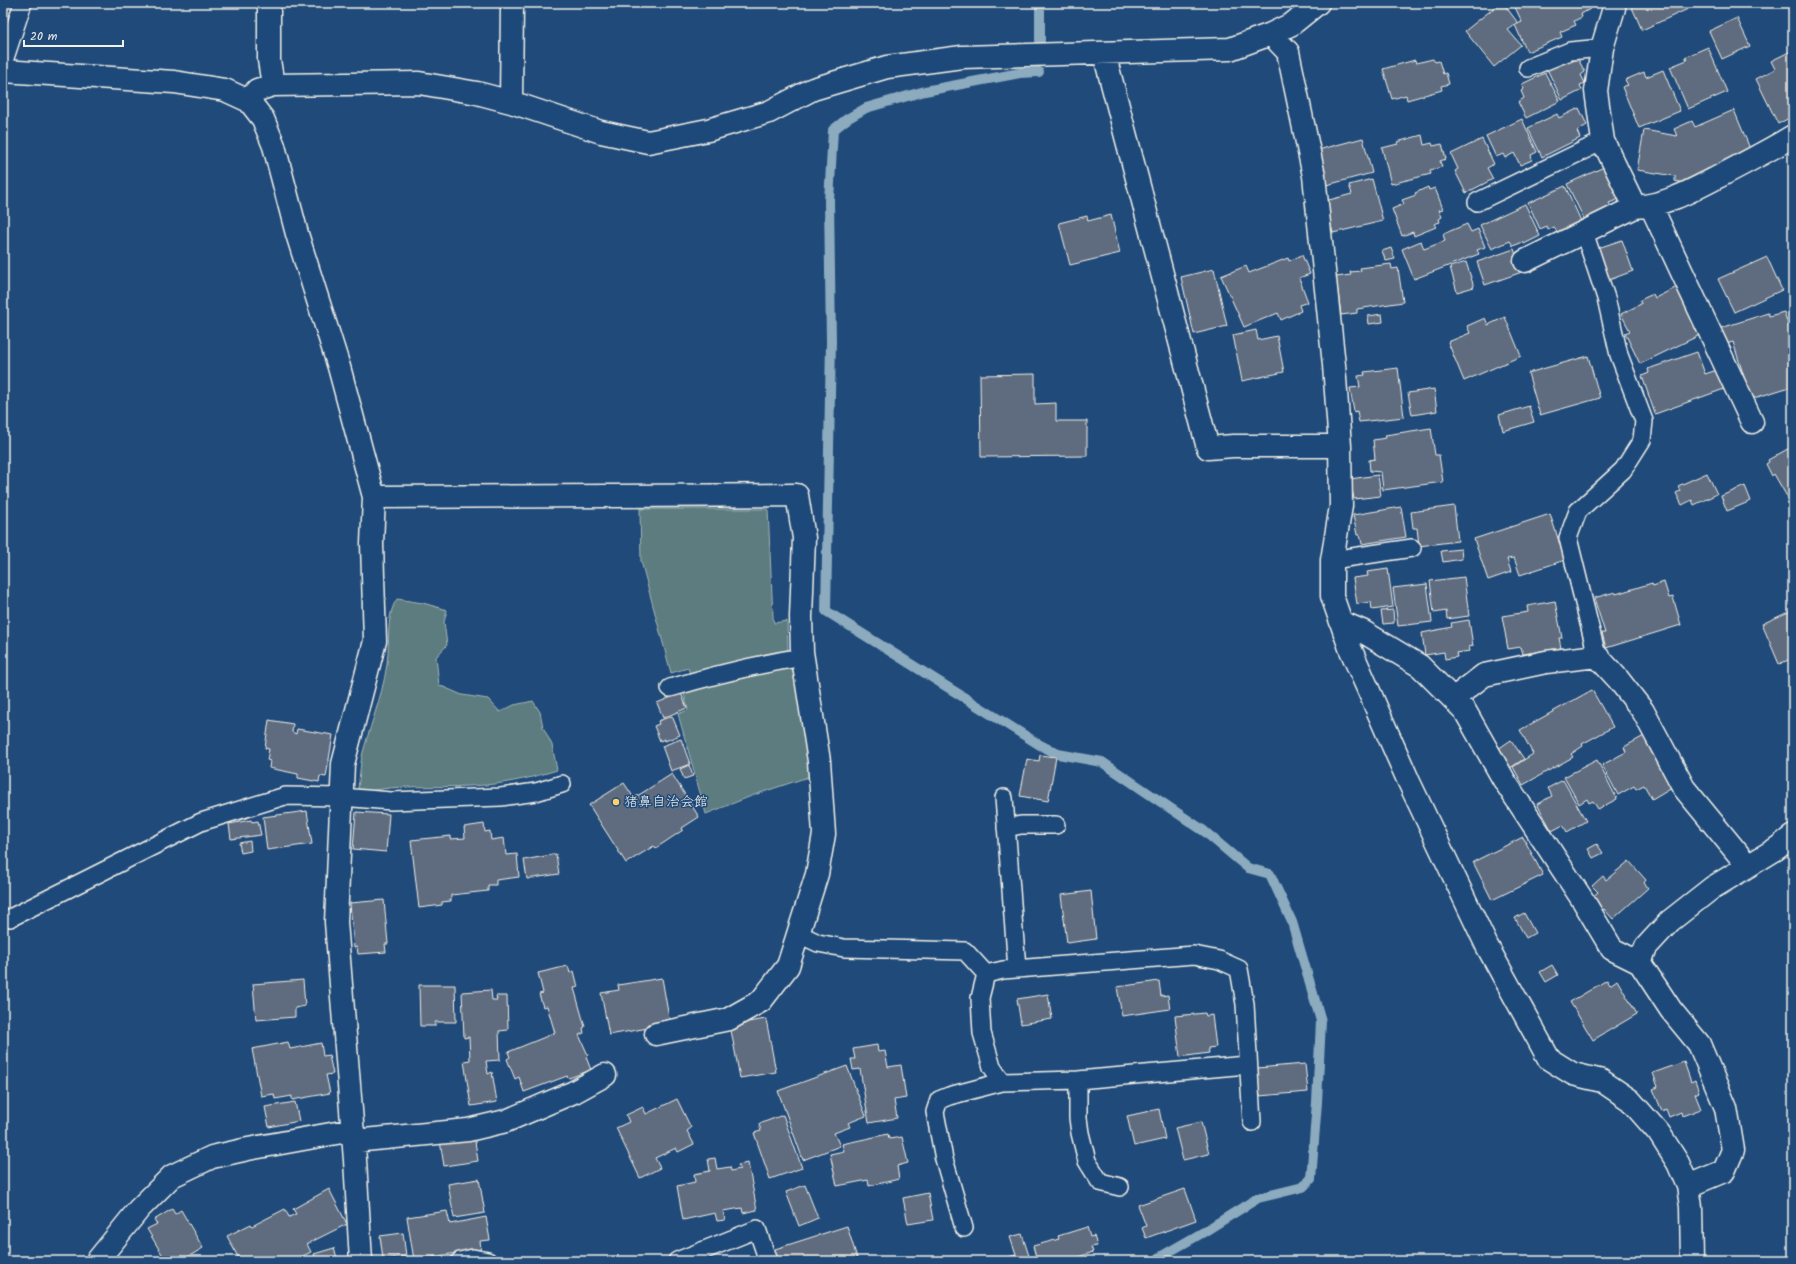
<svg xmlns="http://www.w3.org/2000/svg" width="1796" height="1264" viewBox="0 0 1796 1264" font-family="Kalam,'Klee One',sans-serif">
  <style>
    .green { fill: #5b7c80; stroke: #a8b6b4 }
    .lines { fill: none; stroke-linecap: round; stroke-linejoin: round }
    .stream { stroke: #8cabbe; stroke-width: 10 }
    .building { fill: #5f6c7f; stroke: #f4f1e8 }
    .lane-casing { stroke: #f4f1e8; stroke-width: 20 }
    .street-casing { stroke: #f4f1e8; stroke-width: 25 }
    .lane { stroke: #1f4a7a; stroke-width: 17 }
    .street { stroke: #1f4a7a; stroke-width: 22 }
    .poi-dot { fill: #ffd166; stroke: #1f4a7a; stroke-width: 1.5 }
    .labels { text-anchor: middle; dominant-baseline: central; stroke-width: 3; stroke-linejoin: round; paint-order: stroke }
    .poi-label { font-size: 14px; fill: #f4f1e8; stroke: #1f4a7a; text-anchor: start }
  </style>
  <rect width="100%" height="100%" fill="#1f4a7a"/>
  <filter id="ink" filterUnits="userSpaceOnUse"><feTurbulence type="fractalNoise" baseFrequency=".025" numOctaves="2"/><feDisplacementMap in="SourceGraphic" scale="8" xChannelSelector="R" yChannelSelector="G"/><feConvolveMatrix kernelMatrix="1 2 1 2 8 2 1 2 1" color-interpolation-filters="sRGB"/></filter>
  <g filter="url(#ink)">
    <path class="green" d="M640,509H768L773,617L774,623L787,621L788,653L691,676L688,668L671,673L641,561Z
      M397,599L423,603L447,610L444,622L447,645L436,657L439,685L462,695L488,699L500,712L514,705L533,701L540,712L543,727L552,745L557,770C528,779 500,785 469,786C435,788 398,784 365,792L358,788C360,776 360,763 363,752C372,719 386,687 388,653C389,636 387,613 397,599Z
      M790,663L804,710L811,776L754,795L706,814L678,714L688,710L683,690Z"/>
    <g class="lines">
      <path class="stream" d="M1040,41V3
        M1039,72L1020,73L925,91L866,108L847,119L833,130L829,201L831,341L826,611L1040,745L1058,754L1102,762L1204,831L1248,868L1270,874L1292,922L1321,1021L1317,1102L1311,1179L1303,1187L1258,1198L1202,1233L1160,1257L1159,1261"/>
    </g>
    <path class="building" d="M1500,3H1503L1518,23L1508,30L1521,45L1494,67L1465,31Z
      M1518,3H1594L1588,6L1590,9L1581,14L1582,17L1574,21L1576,25L1560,32L1562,37L1527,52L1515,25L1522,22L1514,5Z
      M1630,3H1701L1642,30Z
      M1737,18L1750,46L1722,59L1709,31Z
      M1708,47L1727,92L1688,109L1670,67L1687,60L1685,57Z
      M1793,50V116L1778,124L1756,79L1775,69L1771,61Z
      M1433,59L1435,62L1439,61L1443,74L1446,73L1449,84L1441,86L1442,90L1407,100L1406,95L1392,99L1383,69L1415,60L1416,63Z
      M1566,59L1568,63L1578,59L1585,72L1581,75L1585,83L1580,85L1582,90L1562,100L1547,69Z
      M1663,70L1680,111L1639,128L1622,87L1628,85L1625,80L1644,72L1646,77Z
      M1545,73L1560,101L1526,118L1518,102L1524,98L1521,91L1524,89L1522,84Z
      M1579,108L1587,125L1577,131L1580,138L1542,157L1528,128L1557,114L1559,118Z
      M1734,110L1751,151L1684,183L1675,181V176L1637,170L1644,130L1677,136L1674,129L1692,121L1695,127Z
      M1522,119L1537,152L1531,155L1532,160L1520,165L1514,153L1505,158L1503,154L1496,157L1486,136Z
      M1422,135L1424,145L1432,143L1433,146L1442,144L1446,159L1440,161L1442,167L1430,170L1431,174L1391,184L1382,148L1398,144L1397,142Z
      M1363,138L1372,173L1323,186L1314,151Z
      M1482,139L1494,164L1487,168L1493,179L1466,193L1455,171L1458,169L1451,154Z
      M1604,167L1619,199L1609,203L1612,209L1585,221L1567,184Z
      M1372,179L1383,221L1333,233L1325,201L1352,194L1349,185Z
      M1565,186L1582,223L1558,234L1554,227L1548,230L1547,226L1540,229L1528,203Z
      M1428,187L1429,190L1435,188L1443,209L1439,210L1442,217L1439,219L1440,222L1434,224L1436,227L1414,236L1413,232L1402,236L1392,209L1404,204L1402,200L1416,195L1415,193Z
      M1525,204L1540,236L1524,244L1523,242L1513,246L1510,241L1492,249L1480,225Z
      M1111,215L1120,253L1070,265L1059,223L1087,216L1088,221Z
      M1467,224L1471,232L1478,229L1485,247L1477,250L1479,254L1414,279L1402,249L1421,241L1424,249L1445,241L1443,234Z
      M1622,240L1633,271L1609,280L1598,248Z
      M1391,248L1395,259L1386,261L1382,251Z
      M1514,249L1522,272L1485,285L1477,262Z
      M1302,255L1310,274L1299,278L1308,302L1299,305L1301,311L1281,320L1278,313L1244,327L1221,276L1246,266L1249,273L1288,258L1289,261Z
      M1767,257L1782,290L1734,312L1718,279Z
      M1466,262L1474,287L1457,292L1450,267Z
      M1391,264L1392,269L1398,268L1403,302L1357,309V313L1341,315L1336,277L1351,275L1350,272L1361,271L1360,268Z
      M1214,269L1227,326L1194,334L1181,277Z
      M1677,287L1700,335L1640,364L1625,333L1630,331L1621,314L1641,304L1640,300L1653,294L1655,298Z
      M1784,312L1793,340V386L1751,399L1733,342L1726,344L1721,328L1768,313L1769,316Z
      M1382,314L1383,322L1369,324L1368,316Z
      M1505,317L1521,356L1464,381L1448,342L1470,333L1467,326L1485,318L1488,325Z
      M1256,330L1258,340L1277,336L1284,372L1242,381L1233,335Z
      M1697,352L1705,374L1717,370L1724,389L1655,414L1642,376L1649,373L1648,369Z
      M1588,356L1600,398L1540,415L1528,373Z
      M1398,368L1404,417L1359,422L1357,411L1354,412L1350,388L1360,387L1358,376L1365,375L1364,372Z
      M1035,374V404L1056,403V421H1087V456L981,457L980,375Z
      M1434,389L1437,411L1412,415L1408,393Z
      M1529,406L1534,422L1503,431L1499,415Z
      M1431,428L1435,455H1439L1443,482L1383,490L1381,472L1370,471L1369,460L1375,459L1373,440L1386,438L1385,435Z
      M1793,446V507L1774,474L1772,476L1766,464L1769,462L1768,460Z
      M1707,473L1717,494L1694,505L1692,500L1682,505L1676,493L1680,491L1678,486Z
      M1378,475L1381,496L1354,499L1350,479Z
      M1745,486L1751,501L1727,511L1721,496Z
      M1454,506L1458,541L1419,546L1417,528H1413L1411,512Z
      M1401,507L1406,537L1362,544L1360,535H1357L1353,515Z
      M1550,514L1565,560L1520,575L1514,558L1507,559L1511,572L1488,580L1474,539Z
      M1461,549L1462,559L1443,562L1441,551Z
      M1388,569L1393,607L1372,610L1371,602L1357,604L1353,578L1368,576L1367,572Z
      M1464,577L1469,616L1447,619L1446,611L1434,613L1430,581Z
      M1664,582L1669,598L1673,597L1681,625L1606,648L1602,633H1605L1594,598L1615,592L1616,594L1652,583L1653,586Z
      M1427,584L1432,622L1398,626L1393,588Z
      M1555,601L1562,638H1559L1561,648L1523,654L1521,647L1508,649L1502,616L1528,612L1527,606Z
      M1393,610L1394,623L1383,624L1381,611Z
      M1793,610V658L1779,664L1762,624Z
      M1469,620L1473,646L1469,647L1470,651L1456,653L1457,657L1445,659L1444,652L1425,655L1422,633L1452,627L1451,623Z
      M1592,690L1613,727L1582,744L1583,746L1571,754L1573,757L1523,785L1513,767L1533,754L1520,730Z
      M681,693L687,708L663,718L657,703Z
      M672,716L680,735L665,741V739L660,741L654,726L659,724L658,721Z
      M269,720L293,724L292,732L296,734L297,729L333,735L326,777L320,776L319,782L298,778V774L269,768L270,761L267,760L269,749L265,748Z
      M1644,736L1672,787L1652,799L1644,785L1636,789L1634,786L1618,795L1602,765L1626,752L1624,747Z
      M681,739L690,764L671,771L662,746Z
      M1511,740L1524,759L1510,768L1498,749Z
      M1040,755L1056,757L1048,801L1020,796L1027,759L1039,761Z
      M1597,760L1617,799L1598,809L1593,801L1589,803L1587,799L1579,804L1564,777Z
      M689,765L693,776L684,779L680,769Z
      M672,774L699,817L682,828L683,830L656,848L654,846L626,863L589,805L624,783L634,798Z
      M1563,780L1586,821L1567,832L1563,825L1552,831L1537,804L1552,796L1548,788Z
      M307,811L312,844L267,850L263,817Z
      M356,812L389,814L386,852L353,849Z
      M251,820L252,822L258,821L261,835L231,839L229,824Z
      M484,824L485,832L490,831L491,840L504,838L506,855L517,854L519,877L496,880V885H488V891L451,895V901L442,902V905L419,908L411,840L451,836V839L465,838L464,827Z
      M1523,837L1543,875L1492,900L1473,862Z
      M250,841L251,851L241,853L239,843Z
      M1597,844L1603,853L1593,858L1588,849Z
      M556,854L559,874L527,879L524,860Z
      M1629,861L1646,880L1644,883L1648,888L1613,919L1604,909L1601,911L1591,898L1598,892L1592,886L1603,876L1606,880Z
      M1091,891L1096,939L1067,943L1061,895Z
      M384,900L388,944H385L386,952L358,954L357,947L354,948L350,903Z
      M1524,913L1535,933L1526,938L1515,918Z
      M1552,965L1558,975L1546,982L1540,972Z
      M568,966L570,973L574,971L578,987L574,988L585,1027L583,1028L584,1033L579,1035L588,1055L586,1057L591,1070L569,1078L567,1076L524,1092L519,1077L515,1079L507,1059L510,1057L508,1052L555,1033L547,1006L543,1007L539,994L543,993L538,973Z
      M662,978L670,1024L609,1035L601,993L619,990L618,985Z
      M303,980L305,1006L295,1008V1017L256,1020L253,984Z
      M1607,980L1610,985L1617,980L1637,1014L1593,1040L1570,1002Z
      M1159,981L1161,996L1168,995L1170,1009L1122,1016L1117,987Z
      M419,985H455L456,1022H435V1026H420Z
      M491,990L492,1000H497L496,996H507L508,1030L499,1031L500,1060L486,1061L488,1074L492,1072L497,1102L471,1106L464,1061L470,1060L469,1037L464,1038L462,992Z
      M1048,994L1052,1019L1021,1024L1017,999Z
      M1205,1013L1206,1016L1212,1015L1216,1047L1208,1048L1209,1053L1180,1057L1175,1016Z
      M766,1019L776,1072L740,1078L730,1025Z
      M288,1042L290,1049L321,1043L323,1056L329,1055L333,1074L326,1075L330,1093L292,1100V1096L275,1099L274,1094L261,1096L252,1049Z
      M877,1045L878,1052L885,1051L888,1067L901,1065L906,1098L894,1100L897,1118L869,1123L860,1069L853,1070L851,1059H855L853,1049Z
      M1684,1062L1691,1082L1695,1080L1699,1092L1695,1094L1701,1109L1682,1116L1681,1112L1669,1117L1666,1109L1662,1111L1653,1089L1658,1087L1653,1073Z
      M1305,1064L1308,1092L1259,1096L1257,1068Z
      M847,1066L866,1116L848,1123L850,1127L834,1133L840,1146L803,1160L778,1091Z
      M677,1099L691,1128L687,1131L694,1144L678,1152L676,1148L655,1158L660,1168L640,1178L616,1128L629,1122L626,1115L643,1107L646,1114Z
      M295,1102L299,1121L269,1127L265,1107Z
      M1159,1109L1165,1139L1134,1146L1127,1116Z
      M783,1115L802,1168L770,1179L754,1133L761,1131L759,1124Z
      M1201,1122L1209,1154L1183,1160L1175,1128Z
      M888,1134L889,1139L902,1137L908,1163L897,1166L899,1179L869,1186L868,1180L837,1186L830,1154L844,1151L842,1144Z
      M474,1135L478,1161L444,1166L440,1141Z
      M715,1158L717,1169L730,1167L731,1171L740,1169L738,1165L748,1163L757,1210L743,1213L742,1208L723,1211L725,1220L717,1221L715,1213L683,1220L677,1186L695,1182L694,1174L710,1171L708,1159Z
      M479,1179L485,1213L454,1218L448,1184Z
      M805,1185L818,1218L799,1226L786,1192Z
      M329,1189L347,1224L307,1244L311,1252L293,1261H240L227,1236L251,1224L252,1226L285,1209L289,1217L296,1214L293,1209Z
      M1185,1189L1196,1220L1146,1238L1142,1228L1146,1226L1138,1205Z
      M928,1193L933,1220L908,1224L903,1198Z
      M172,1209L175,1214L181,1210L203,1248L181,1261H175L172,1257L166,1261L147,1229L157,1224L154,1220Z
      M447,1211L450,1224L486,1217L490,1240L480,1241L481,1249L414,1260L407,1217Z
      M847,1226L858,1261H779L775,1249Z
      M1087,1227L1090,1237L1094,1236L1097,1246L1091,1247L1093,1252L1067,1261H1037L1033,1246L1059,1239L1058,1236Z
      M403,1233L406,1256L383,1259L380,1236Z
      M1022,1234L1030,1259L1025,1261H995L1016,1255L1010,1237Z
      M334,1248L338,1261H316L314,1254Z"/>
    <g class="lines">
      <g class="lane-casing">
        <path id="lane" d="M3,64L23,3
          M1528,68L1570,51L1602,48
          M1477,202L1603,141
          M1584,232L1606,298L1619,355L1644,421L1642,440L1623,470L1578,511L1568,538L1597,656
          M1332,560L1412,548
          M670,688C714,675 758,664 803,657
          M1004,798L1017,969
          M1006,828L1021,825H1056
          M10,918L201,822L285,796L341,797L391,801L501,797L536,792L562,784
          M799,934L818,943L844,948L965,951L986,974
          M1247,1065L1078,1080L1002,1082L992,1067L982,1033L980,998L986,974L1003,970L1194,955L1219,960L1239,969L1245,1004L1252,1122
          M1078,1080V1118L1080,1133L1087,1161L1100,1182L1120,1187
          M964,1228L944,1159L935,1112L939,1100L949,1096L1002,1082
          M460,1261L473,1258L488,1261
          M677,1261L757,1229L768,1261"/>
      </g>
      <g class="street-casing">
        <path id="street" d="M269,3V60L273,85
          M1613,3L1614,8L1602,48L1596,91L1603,141L1635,207C1666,205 1691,191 1718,177C1743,164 1768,151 1793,136
          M1271,34L1288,52L1314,176L1334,365L1340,446
          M1104,53L1208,448L1233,446H1340L1341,506L1332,560V596L1350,648L1409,782L1487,946L1549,1059L1573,1074L1602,1081L1630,1100L1659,1133L1678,1163L1688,1186L1691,1207L1692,1261
          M3,71L174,82L225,90L249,101L263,119L274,146L297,234L339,367L374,497L372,544L375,641L343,764L336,922L355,1160L361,1261
          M249,101L257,90L273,85L419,83L477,93L511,102L601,132L648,142L708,130L769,112L813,89L887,67L962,57L1230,49L1271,34L1292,24L1318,3
          M511,102L512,3
          M1651,206L1752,422
          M1525,261L1635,207
          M374,497L797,495L804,538L801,617L802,652L819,761L824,834L817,874L788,966L761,1001L729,1019L656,1034
          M1341,622L1362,631L1420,666L1465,711L1504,780L1584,902L1612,949L1640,963
          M1453,699L1484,675L1546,662L1597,656L1618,679L1643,711L1684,788L1748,866
          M354,1141L468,1130L506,1121L574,1092L605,1075
          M1688,1186L1724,1171L1733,1150L1726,1108L1699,1044L1671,1010L1640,963L1646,947L1670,921L1712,888L1776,849L1793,836
          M97,1261L139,1209L172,1176L212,1157L248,1149L353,1130"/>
      </g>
      <use href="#lane" class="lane"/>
      <use href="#street" class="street"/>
    </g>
  </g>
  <circle class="poi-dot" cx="616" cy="802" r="4"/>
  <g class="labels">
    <g class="poi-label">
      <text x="624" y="802">猪鼻自治会館</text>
    </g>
  </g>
  <rect width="1796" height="1264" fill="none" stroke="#1f4a7a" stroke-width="16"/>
  <rect x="8" y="8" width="1780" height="1248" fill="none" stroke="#f4f1e8" stroke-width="1.5" filter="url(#ink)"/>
  <path d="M24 40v6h99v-6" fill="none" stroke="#f4f1e8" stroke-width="2"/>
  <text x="30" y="40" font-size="12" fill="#f4f1e8" stroke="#1f4a7a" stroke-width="3" paint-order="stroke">20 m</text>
</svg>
